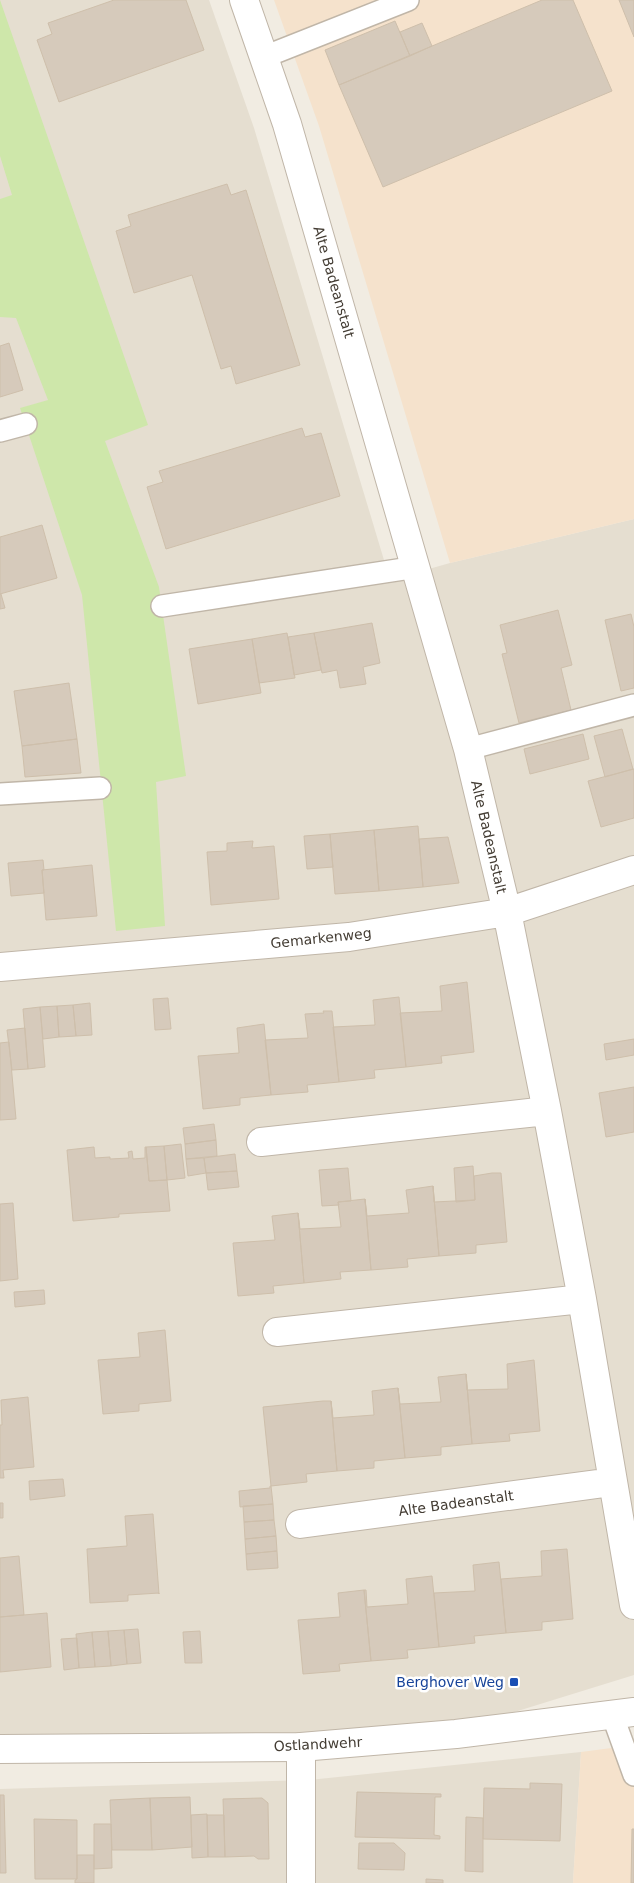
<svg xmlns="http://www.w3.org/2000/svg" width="634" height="1883" viewBox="0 0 634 1883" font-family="'DejaVu Sans',sans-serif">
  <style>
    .residential { fill: #e5ded0 }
    .commercial { fill: #f5e2cc }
    .green { fill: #cee7aa }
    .building { fill: #d6cabb; stroke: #cebfab }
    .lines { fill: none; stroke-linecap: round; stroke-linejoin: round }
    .service-casing { stroke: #c0b6a8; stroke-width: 24 }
    .minor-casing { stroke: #c0b6a8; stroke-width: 30 }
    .tertiary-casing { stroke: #c0b6a8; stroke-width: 30 }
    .service { stroke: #fff; stroke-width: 21 }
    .minor { stroke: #fff; stroke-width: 28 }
    .tertiary { stroke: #fff; stroke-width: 28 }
    .transit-dot { fill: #1a4fb4; stroke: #fff; stroke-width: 2 }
    .labels { text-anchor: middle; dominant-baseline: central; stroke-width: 5; stroke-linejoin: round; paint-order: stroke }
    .street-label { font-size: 14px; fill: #433c33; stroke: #fff }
    .transit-label { font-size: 14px; fill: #164399; stroke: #fff; text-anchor: end }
  </style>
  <rect width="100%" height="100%" fill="#f1ece2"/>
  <path class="residential" d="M0,0H209L254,128L390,580L450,563L634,519V1675L460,1729L300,1736L0,1737Z
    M581,1752L573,1883H0V1789L309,1780Z"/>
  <path class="commercial" d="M274,0H634V519L450,563L319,126Z
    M634,1745V1883H573L581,1752Z"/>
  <path class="green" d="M0,0L148,425L105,441L159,587L186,776L156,782L165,926L116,931L82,595L20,408L48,400L16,318L0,317V199L12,195L0,156Z"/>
  <path class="building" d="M114,0H186L204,50L59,102L37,40L52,34L48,23Z
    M542,0H573L612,91L383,187L339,85Z
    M619,0H634V37Z
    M395,21L410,56L339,85L325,50Z
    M422,23L432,46L410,56L400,32Z
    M227,184L231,195L246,190L300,365L236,384L231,366L221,369L192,275L134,293L116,231L131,226L128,215Z
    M9,343L23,390L0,397V346Z
    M302,428L305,437L321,433L340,496L166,549L147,487L163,482L159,471Z
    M42,525L57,578L0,594V537Z
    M1,594L5,608L0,609V594Z
    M558,610L572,665L561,668L571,710L519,723L502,654L507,653L500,625Z
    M631,614L634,627V688L621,691L605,620Z
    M372,623L380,663L363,667L366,684L340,688L337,670L322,673L314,633Z
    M287,633L295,678L259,683L252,639Z
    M314,633L321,670L294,675L288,637Z
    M252,639L261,693L198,704L189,649Z
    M69,683L77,739L22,746L14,691Z
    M622,729L633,769L605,777L594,736Z
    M583,734L589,759L530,774L524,749Z
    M77,739L81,773L25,777L22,746Z
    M634,769V818L601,827L588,781Z
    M418,826L423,887L379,891L374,830Z
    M374,830L379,891L335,894L330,834Z
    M330,834L333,867L307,869L304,836Z
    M448,837L459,883L423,887L419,839Z
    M253,841L252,848L274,846L279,899L211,905L207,852L227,851V843Z
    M43,860L44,870H42L44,893L11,896L8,863Z
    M92,865L97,916L46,920L42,870Z
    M467,982L474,1052L441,1056L442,1063L406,1067L400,1013L442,1011L440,986Z
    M399,997L406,1067L374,1070L375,1078L339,1082L333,1027L375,1025L373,1000Z
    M168,998L171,1029L155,1030L153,999Z
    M90,1003L92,1035L76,1036L73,1005Z
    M73,1005L76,1036L59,1037L57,1006Z
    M57,1006L59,1037L43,1039L40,1007Z
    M40,1007L45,1067L28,1069L23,1009Z
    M323,1011H332L339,1082L307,1085L308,1092L271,1095L265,1040L308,1038L305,1014L324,1013Z
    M264,1024L271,1095L240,1098V1105L203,1109L198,1056L239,1053L237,1028Z
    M25,1028L28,1069L12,1070L7,1030Z
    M634,1039V1055L606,1060L604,1044Z
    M9,1042L16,1119L0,1120V1043Z
    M634,1087V1132L606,1137L599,1093Z
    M214,1124L216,1140L185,1144L183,1128Z
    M216,1140L217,1156L186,1159L185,1144Z
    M181,1144L185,1178L167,1180L164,1146Z
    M164,1146L167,1180L149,1181L146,1147Z
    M94,1147L95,1158L110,1157V1159L129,1158L128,1152L132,1151L133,1159L145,1158V1147H146L149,1181L167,1180L170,1211L119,1214V1217L73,1221L67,1150Z
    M235,1154L237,1171L206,1173L204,1158Z
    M204,1158L206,1173L188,1176L186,1159Z
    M473,1166L475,1200L456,1202L454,1168Z
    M348,1168L351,1201L338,1202L339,1205L322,1206L319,1170Z
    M237,1171L239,1187L208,1190L206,1173Z
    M492,1173H501L507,1242L476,1245V1253L439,1256L433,1186L434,1202L475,1200L474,1176Z
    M433,1186L439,1256L407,1259L408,1267L371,1270L365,1199L367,1216L409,1213L406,1190Z
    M365,1199L371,1270L340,1272L341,1279L304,1283L298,1213L300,1229L341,1227L338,1202Z
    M13,1203L18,1279L0,1281V1204Z
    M298,1213L304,1283L273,1286L274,1293L238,1296L233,1243L275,1240L272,1216Z
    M44,1290L45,1304L15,1307L14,1292Z
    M165,1330L171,1401L139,1404V1411L103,1414L98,1360L140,1357L138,1333Z
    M534,1360L540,1431L509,1434L510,1441L472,1444L466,1374L467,1390L508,1389L507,1364Z
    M466,1374L472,1444L441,1447V1455L405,1458L398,1388L400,1404L441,1402L438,1377Z
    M398,1388L405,1458L374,1461V1468L337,1471L331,1401L333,1418L374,1415L372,1391Z
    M28,1397L34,1467L3,1470L4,1478H0V1425H2L1,1400Z
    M323,1401H331L337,1471L306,1474L307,1482L271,1486L263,1407Z
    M63,1479L65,1496L30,1500L29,1481Z
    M270,1486H271L273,1504L240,1507L239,1491L270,1488Z
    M0,1503H3V1518H0Z
    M273,1504L274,1520L244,1522L243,1506Z
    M153,1514L159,1594V1593L128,1595V1601L90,1603L87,1549L127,1546L125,1516Z
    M274,1520L276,1536L245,1539L244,1522Z
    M276,1536L277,1551L246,1554L245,1539Z
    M567,1549L573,1619L542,1622V1630L506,1633L501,1579L542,1576L541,1551Z
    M277,1551L278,1568L247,1570L246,1554Z
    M19,1556L24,1615L0,1617V1558Z
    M499,1562L506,1633L474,1636L475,1643L439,1647L434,1593L475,1591L473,1565Z
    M432,1576L439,1647L407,1650L408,1658L371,1661L364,1590H366L367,1607L408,1604L406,1579Z
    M364,1590L371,1661L339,1664L340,1671L303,1674L298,1620L340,1617L338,1593Z
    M47,1613L51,1667L0,1672V1617Z
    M138,1629L141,1663L127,1664L124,1630Z
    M124,1630L127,1664L111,1666L108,1631Z
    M108,1631L111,1666L95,1667L92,1632Z
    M200,1631L202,1663H185L183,1632Z
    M92,1632L95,1667L79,1668L76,1634Z
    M77,1638L79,1668L64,1670L61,1639Z
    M530,1783L562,1784L560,1841L483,1839L484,1788L530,1789Z
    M357,1792L441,1794V1797H435L434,1835L440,1836V1839L355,1837Z
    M0,1795H4L6,1873H0Z
    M190,1797L192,1847L152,1850L150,1798Z
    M150,1798L152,1850H112L110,1800Z
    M262,1798L268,1803L269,1859H258L254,1856L225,1857L223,1799Z
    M207,1814L208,1857L192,1858L191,1815Z
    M207,1815H224L225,1857H208Z
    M466,1817L483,1818V1872L465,1871Z
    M34,1819L77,1820V1879H35Z
    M94,1824H111L112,1868L94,1869Z
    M632,1829H634V1883H631Z
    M359,1843H394L405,1853L404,1870L358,1869Z
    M77,1855H94V1883H75V1880L77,1879Z
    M426,1879L443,1880V1883H426Z"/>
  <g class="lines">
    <g class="service-casing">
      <path id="service" d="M264,57L408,0
        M0,431L26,424
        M162,606L417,567
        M468,749L634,705
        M0,794L100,788
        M612,1714L634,1775"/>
    </g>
    <g class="minor-casing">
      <path id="minor" d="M244,0L287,124L468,749L507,912L547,1111L582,1299L634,1605
        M0,967L349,937L507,912L634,870
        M261,1142L547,1111
        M277,1332L582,1299
        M300,1524L612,1482
        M301,1883V1747"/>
    </g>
    <g class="tertiary-casing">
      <path id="tertiary" d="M0,1749L301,1747L456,1734L634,1712"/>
    </g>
    <use href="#service" class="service"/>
    <use href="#minor" class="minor"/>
    <use href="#tertiary" class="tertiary"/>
  </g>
  <rect class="transit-dot" x="509" y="1677" width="10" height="10" rx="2.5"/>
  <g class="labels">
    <g class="street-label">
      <text transform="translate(334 282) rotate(74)">Alte Badeanstalt</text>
      <text transform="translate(489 837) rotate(77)">Alte Badeanstalt</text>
      <text transform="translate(321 938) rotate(-6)">Gemarkenweg</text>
      <text transform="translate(456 1503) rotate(-8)">Alte Badeanstalt</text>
      <text transform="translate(318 1744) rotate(-3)">Ostlandwehr</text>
    </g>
    <g class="transit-label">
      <text x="504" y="1682">Berghover Weg</text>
    </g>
  </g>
</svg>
